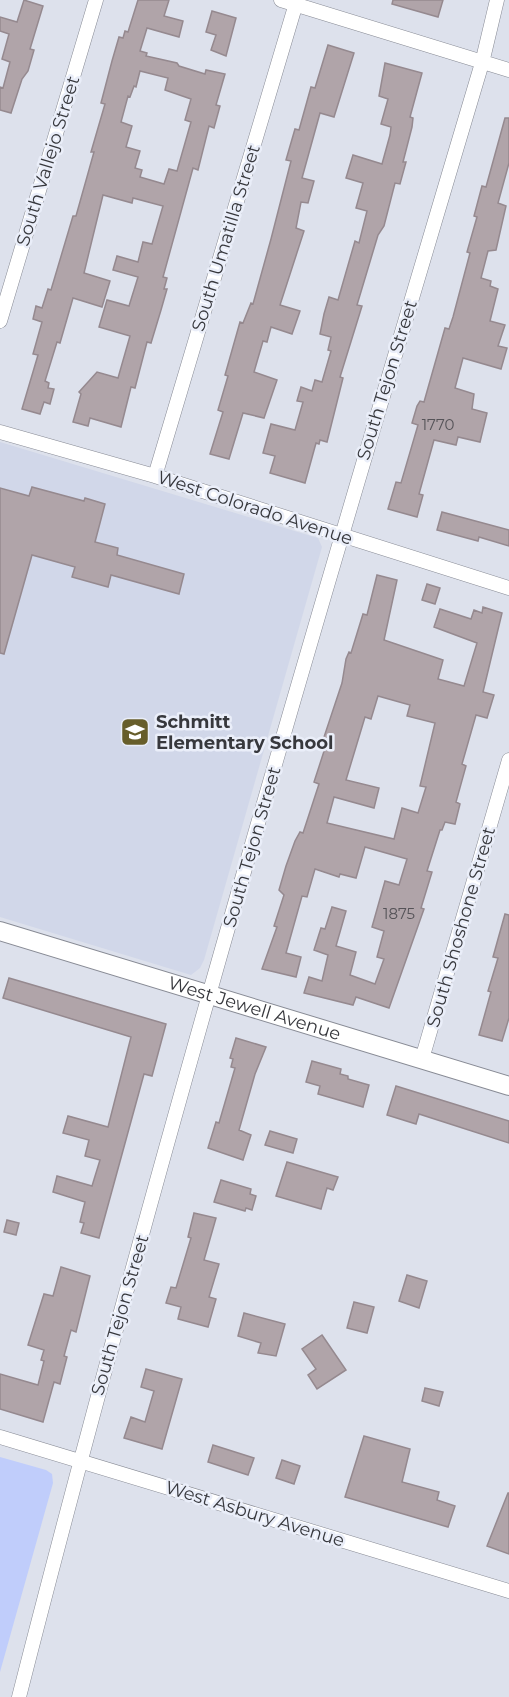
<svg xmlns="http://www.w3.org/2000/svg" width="509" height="1697" viewBox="0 0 509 1697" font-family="Montserrat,sans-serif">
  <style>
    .built { fill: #d1d7e9 }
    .green { fill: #c0cdfb }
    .building { fill: #b0a4a9; stroke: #95898f; stroke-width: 1.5; fill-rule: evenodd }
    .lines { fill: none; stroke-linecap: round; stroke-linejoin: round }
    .minor-casing { stroke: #888b95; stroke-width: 15 }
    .tertiary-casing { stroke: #888b95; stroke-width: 20 }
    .minor { stroke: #fff; stroke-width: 14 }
    .tertiary { stroke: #fff; stroke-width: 18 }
    .labels { text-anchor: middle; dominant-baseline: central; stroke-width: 5; stroke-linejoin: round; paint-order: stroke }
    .number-label { font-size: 15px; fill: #555358 }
    .street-label { font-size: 18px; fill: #37383d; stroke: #eaeef9 }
    .poi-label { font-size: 18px; font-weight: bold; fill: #37383d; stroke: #eaeef9; text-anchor: start }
  </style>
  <rect width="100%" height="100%" fill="#dde1ec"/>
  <path class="built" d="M0,442L318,538L322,547L204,960L200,968L191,975L0,917Z"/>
  <path class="green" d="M0,1457L46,1470L52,1474L53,1483L0,1672Z"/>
  <path class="building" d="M24,0L43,6L30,49L34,50L28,71L22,79L11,113L0,110V87L3,88L10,62L2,59L9,34L0,31V17L17,22Z
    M138,0H169L164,16L183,21L179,37L147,28L140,51L147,53L146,56L177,63L179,66L205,74L206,70L225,74L216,105L220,106L214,128L209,126L198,170L193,168L163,277L167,278L164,289H167L161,310L151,343L147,342L135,388L131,387L121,427L90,418L88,426L73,422L81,394L79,392L97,372L118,378L130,336L99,327L107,300L129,306L138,277L113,270L117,256L138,262L143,242L152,244L163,206L133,198L132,203L103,195L84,273L110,281L102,307L73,298L60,343L57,342L45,381L49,383L48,388L54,389L50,404L44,402L40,414L22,409L38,355L33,354L42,322L33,319L36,306L42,308L48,289L51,290L73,216H76L94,152H91L105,104L101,103L112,61L119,37L123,38L125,31L128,32ZM140,71L168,78L165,90L191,99L185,120L191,122L177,171L169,169L164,184L140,177L142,170L135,168L140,151L126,147L132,126L121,122L128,96L130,97L134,86L136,87Z
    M393,0H443L438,17L392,4Z
    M212,11L236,18L226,56L211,50L216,35L206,32Z
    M328,45L354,53L334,117L320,113L302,178L314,181L308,203L301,202L296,228L304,231L280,305L300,311L292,334L271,327L267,342L263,341L254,372L277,380L264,418L243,413L229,459L210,454L223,412L218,410L228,376L225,375L240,322L243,323L251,303L253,304L271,239L291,161L286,160L295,129L299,130L311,87L315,88Z
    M385,63L422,73L410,117L413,118L412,127L403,162H406L400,184L395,183L384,226L378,235L357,305L362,306L340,377L343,378L327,442L320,440L319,444L316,443L305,483L270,473L275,456L263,453L271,424L295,430L303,402L297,401L301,387L312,391L315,380L322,382L331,351L328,350L331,337L320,334L324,314L329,297L338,300L355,241L359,243L367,211L356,208L363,183L346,178L353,155L382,164L390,135L391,127L381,124L388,99L379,96Z
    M505,118H509V163L498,203L506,206L496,250L488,251L481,278L491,281L490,286L498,289L490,321L505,325L498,346L507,348L501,369L463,358L455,388L474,394L472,409L487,413L480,442L458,437L456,445L434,440L419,494L423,495L417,517L388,509L396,482L401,483L418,425L412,423L417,406L420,401L424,402L445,328L449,329L453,317L470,253L467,252L477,217L474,216L482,186L486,187Z
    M32,487L84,501L85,498L105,504L95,542L118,548L117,555L184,574L179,594L111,575L108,587L72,577L75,567L32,555L4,654L0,653V488L29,496Z
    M442,512L509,530V546L479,537L478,541L437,530Z
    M377,575L397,580L384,640L443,660L438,679L464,686L477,643L434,627L440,609L471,619L474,610L482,613L483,607L502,613L483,692L494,695L487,718L476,715L462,764L466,766L456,802L460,804L455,824L445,822L442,830H440L427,871L432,872L421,908L424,909L389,1008L356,997L353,1005L304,993L309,977L322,981L328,955L314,950L321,928L325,929L332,907L346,911L336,946L356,952L350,975L375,984L384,959L377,957L384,931L372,927L385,881L399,885L407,859L365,847L356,878L340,874L339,877L315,869L307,897L302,896L286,953L301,957L296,977L262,969L277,927L274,926L284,895L279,890L286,866L295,841L300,832L303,833L319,784L314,782L328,739L324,737L342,683L346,659L349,652L351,653L363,614L367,615ZM378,696L410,705L407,716L435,723L420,786L426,787L418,813L402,808L394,839L327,823L334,797L374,808L379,788L346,780L365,717L371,719Z
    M427,584L440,588L435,604L422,600Z
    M505,914L509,915V1018L502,1041L479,1035L491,992L488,991L498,958L493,957Z
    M9,978L166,1024L152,1076L144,1074L99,1238L81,1233L84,1223L80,1222L85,1202L53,1192L57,1176L92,1186L100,1160L85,1156L89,1140L63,1133L68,1116L108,1127L131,1037L3,998Z
    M236,1038L266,1047L255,1074L239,1130L251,1135L243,1160L208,1148L216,1122L219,1123L235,1068L231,1067L233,1059L230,1058Z
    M312,1061L341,1069L340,1074L348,1076V1079L369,1085L363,1107L318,1094L320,1086L306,1082Z
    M396,1086L509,1121V1143L419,1114L416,1124L387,1115Z
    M270,1131L297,1139L293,1153L265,1145Z
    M287,1162L338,1177L333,1190L327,1188L321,1209L276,1196Z
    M221,1180L251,1189L250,1194L256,1196L252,1210L246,1208L245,1211L214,1202Z
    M194,1213L216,1218L204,1260L219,1264L209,1297L216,1299L208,1327L178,1319L181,1307L166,1303L171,1287L176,1288L191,1238L188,1237Z
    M7,1220L19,1223L16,1235L4,1232Z
    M61,1267L90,1276L76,1332L71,1330L64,1356L67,1357L60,1384L54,1382L43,1422L0,1409V1374L38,1385L44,1361L41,1360L44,1350L28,1345L44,1294L53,1296Z
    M407,1275L427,1281L419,1308L399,1301Z
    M354,1302L374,1307L367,1333L347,1328Z
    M244,1313L285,1324L276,1356L258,1353L261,1343L238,1336Z
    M322,1335L346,1370L317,1389L308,1375L316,1369L302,1349Z
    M146,1369L182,1379L162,1449L124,1438L131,1417L145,1422L154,1391L141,1387Z
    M425,1388L443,1392L439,1406L422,1401Z
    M364,1436L410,1449L402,1482L439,1492L437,1500L455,1506L448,1527L345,1497Z
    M213,1445L254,1458L248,1475L208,1462Z
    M282,1460L300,1466L294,1484L276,1478Z
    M508,1493H509V1554L487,1546Z"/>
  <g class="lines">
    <g class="minor-casing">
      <path id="minor" d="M281,0L509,70
        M0,321L96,0
        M0,432L155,476L509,588
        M155,476L297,0
        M422,1059L509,760
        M0,1437L509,1591
        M19,1697C159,1149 320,606 482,63L497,0"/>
    </g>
    <g class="tertiary-casing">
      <g id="tertiary">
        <path id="s1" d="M0,931L509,1086"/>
      </g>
    </g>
    <use href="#minor" class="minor"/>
    <use href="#tertiary" class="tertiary"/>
  </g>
  <defs>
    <g id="school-square" transform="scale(1.5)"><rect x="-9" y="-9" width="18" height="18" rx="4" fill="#675e2b" stroke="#eaeef9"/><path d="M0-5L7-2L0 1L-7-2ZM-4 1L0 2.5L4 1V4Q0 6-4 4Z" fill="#fff"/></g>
  </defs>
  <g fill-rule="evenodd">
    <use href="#school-square" x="135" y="732"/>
  </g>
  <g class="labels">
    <g class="number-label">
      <text x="438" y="424">1770</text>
      <text x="399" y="913">1875</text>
    </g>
    <g class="street-label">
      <text transform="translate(48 161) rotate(-73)">South Vallejo Street</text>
      <text transform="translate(226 238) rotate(-73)">South Umatilla Street</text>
      <text transform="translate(387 380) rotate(-73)">South Tejon Street</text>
      <text transform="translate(255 508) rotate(18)">West Colorado Avenue</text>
      <text transform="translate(252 847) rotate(-74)">South Tejon Street</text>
      <text transform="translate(461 927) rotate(-74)">South Shoshone Street</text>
      <text stroke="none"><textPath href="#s1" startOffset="266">West Jewell Avenue</textPath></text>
      <text transform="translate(120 1315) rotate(-74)">South Tejon Street</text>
      <text transform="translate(255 1514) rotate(17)">West Asbury Avenue</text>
    </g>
    <g class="poi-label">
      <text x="156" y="722">Schmitt<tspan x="156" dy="21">Elementary School</tspan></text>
    </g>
  </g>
</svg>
